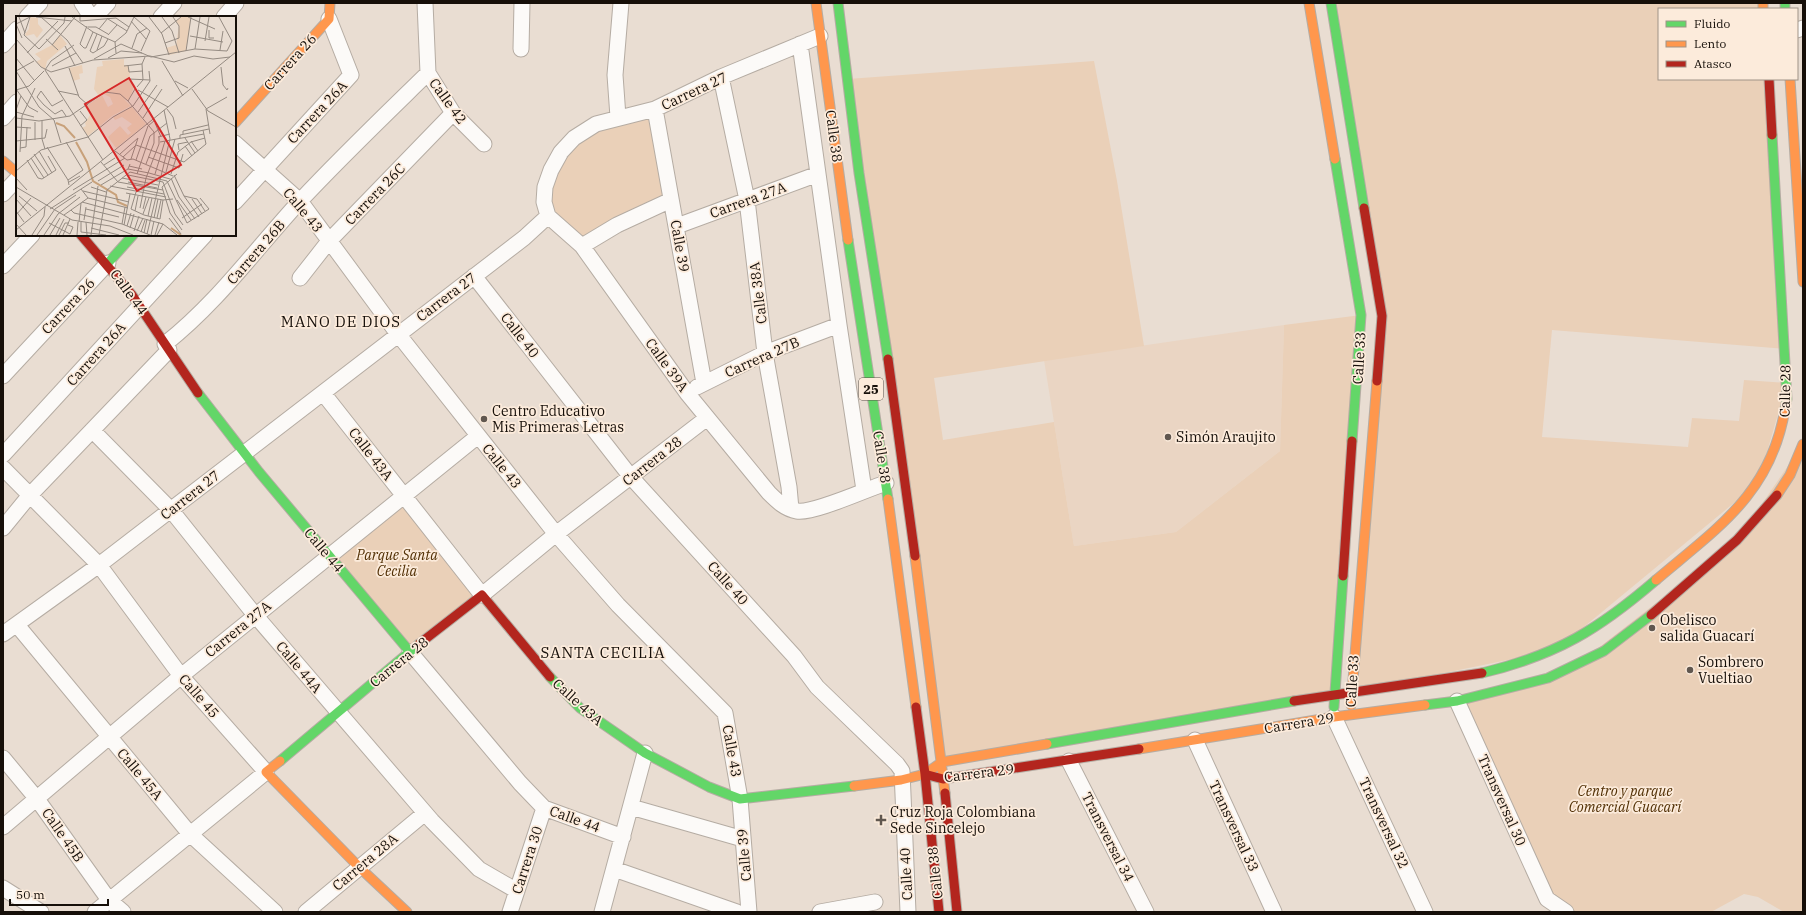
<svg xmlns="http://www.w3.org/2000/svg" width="1806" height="915" viewBox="0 0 1806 915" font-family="'IBM Plex Serif',serif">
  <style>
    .built { fill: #ead5c3 }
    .green { fill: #ead0b8 }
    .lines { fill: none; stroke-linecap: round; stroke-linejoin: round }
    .street-casing { stroke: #b5aca3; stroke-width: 17 }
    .fast-casing { stroke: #b5aca3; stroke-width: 11 }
    .slow-casing { stroke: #b5aca3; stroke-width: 11 }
    .jam-casing { stroke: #b5aca3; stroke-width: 11 }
    .street { stroke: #fcfaf8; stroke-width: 15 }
    .fast { stroke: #63d668; stroke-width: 9 }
    .slow { stroke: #ff974d; stroke-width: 9 }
    .jam { stroke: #b3261e; stroke-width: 9 }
    .poi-dot { fill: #60574f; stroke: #fcebdb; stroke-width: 1.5 }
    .labels { text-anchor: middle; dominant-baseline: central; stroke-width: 3.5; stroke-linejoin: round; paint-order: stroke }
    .shield { fill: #fcebdb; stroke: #5b5148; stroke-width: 1 }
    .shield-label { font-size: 13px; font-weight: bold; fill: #160f09 }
    .street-label { font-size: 14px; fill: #160f09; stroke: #fcebdb }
    .poi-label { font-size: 14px; fill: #160f09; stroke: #fcebdb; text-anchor: start }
    .park-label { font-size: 14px; font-style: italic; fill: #523005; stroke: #fcebdb }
    .neighbourhood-label { font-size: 15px; letter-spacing: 1px; fill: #160f09; stroke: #fcebdb }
    .inset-river { fill: none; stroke: #c8a17a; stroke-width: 2 }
    .inset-road { fill: none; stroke: #958b82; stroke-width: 1 }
    .view { fill: #d62828; fill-opacity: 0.15; stroke: #d62828; stroke-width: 2 }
    .inset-edge { fill: none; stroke: #160f09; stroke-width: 2 }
  </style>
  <rect width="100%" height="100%" fill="#e9ddd2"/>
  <path class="built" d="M1284,325L1280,451L1176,532L1074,546L1044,360Z"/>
  <path class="green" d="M1331,3H1763V9H1659V79H1769L1785,349L1552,330L1542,437L1688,447L1692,418L1739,421L1744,380L1787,383L1758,483L1556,650L1351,692L1382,316Z
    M1094,61L1117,181L1144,346L934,378L943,440L1054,422L1074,546L1176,532L1280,451L1284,325L1361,315L1334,694L942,762L848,79Z
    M655,109L671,200L582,246L548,216L545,187L574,138Z
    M1803,444V912H1784L1758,897L1744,894L1711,912H1566L1547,899L1457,701L1575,666L1737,540Z
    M404,497L482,595L410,652L329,556Z"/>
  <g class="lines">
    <g class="street-casing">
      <path id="street" d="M82,3L91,17
        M425,3L428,73L453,113L484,144
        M27,17L40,3
        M95,17L108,3
        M161,17L174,3
        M224,17L236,3
        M1797,30L1803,28
        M800,44L839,325L864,490
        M3,45L17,29
        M521,49L522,3
        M721,77L747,200L765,353L789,487L791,509
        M655,109L704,383
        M618,117L615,75L621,3
        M3,118L17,102
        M235,143L300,201L398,334L556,534L618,605L725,713L740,799L749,912
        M3,194L17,179
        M235,202L351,75L329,19
        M548,216L582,246L687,393L769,493C777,501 785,509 797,511C813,514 867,489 886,483
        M677,226L818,174
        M582,246L617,225L671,200
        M3,266L32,235
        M474,276L631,477L794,656L817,687L897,764L902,771L908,912
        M300,278L329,241L453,113
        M165,344C218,302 254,251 300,201C341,157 385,115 428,73
        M3,376L108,263
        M697,387L765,353L839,325
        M323,393L482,595L556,534L707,418
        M92,430L171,510L255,615L432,821L479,869L517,891
        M3,455L205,235
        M3,468L99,565L181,676L266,772L95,912
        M3,528L30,495L169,350
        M17,625L190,834L275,912
        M3,634L99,565L524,238L548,216L544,202L545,187L551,170L561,152L574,138L596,124L655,109L721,77L820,36
        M410,652L520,783L544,808L623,837
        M1457,701L1547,899L1566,912
        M1334,717L1425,912
        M1195,740L1274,912
        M3,758L37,799L109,900L123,912
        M1069,761L1146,912
        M631,807L743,839
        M3,827L181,676L478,436
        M614,869L737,912
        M3,888L41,912
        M306,912L425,813
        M510,912L544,808
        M602,912L645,753
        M820,912L875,902"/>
    </g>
    <g class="fast-casing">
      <path id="fast" d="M838,3L859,173L888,359
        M1331,3L1364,208
        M1785,3V9
        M1772,135L1787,399L1785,409
        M1335,159L1361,315L1352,441
        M848,240L888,499
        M108,263L133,235
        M198,393L259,472L410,652
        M1482,673C1557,655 1599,629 1656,580
        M550,677L580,708L645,753L709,787L740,799L854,786
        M1425,705L1457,701L1548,678L1604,651L1651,615
        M1334,707L1343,576
        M1047,744L1294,701
        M280,761L419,644"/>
    </g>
    <g class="slow-casing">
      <path id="slow" d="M816,3L848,240
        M1309,3L1335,159
        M1763,3V9
        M1790,79L1803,282
        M235,123L329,19L330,3
        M3,161L17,173
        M1777,495L1790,475L1803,444
        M888,499L916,707
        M915,556L945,793
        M1656,580C1717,528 1771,494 1785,409
        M1351,705L1377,381
        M1139,749L1334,717L1425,705
        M280,761L266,772L359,867L407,912
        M854,786L901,780L925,774L942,762L1047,744"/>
    </g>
    <g class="jam-casing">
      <path id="jam" d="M1769,79L1772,135
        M1364,208L1382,316L1377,381
        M81,235L132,295L198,393
        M888,359L915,556
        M1343,576L1352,441
        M1651,615L1737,540L1777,495
        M419,644L482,595L550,677
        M1294,701L1482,673
        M916,707L925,774L939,912
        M928,775L943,779L1139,749
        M945,793L957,912"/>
    </g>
    <use href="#street" class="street"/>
    <use href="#fast" class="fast"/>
    <use href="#slow" class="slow"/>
    <use href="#jam" class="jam"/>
  </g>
  <g class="poi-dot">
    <circle cx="484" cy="419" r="4"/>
    <circle cx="1168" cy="437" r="4"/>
    <circle cx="1652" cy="628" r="4"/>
    <circle cx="1690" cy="670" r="4"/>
    <path d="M879 814h4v4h4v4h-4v4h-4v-4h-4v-4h4z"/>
  </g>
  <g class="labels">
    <rect class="shield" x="859" y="378" width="24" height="22" rx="3"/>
    <g class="shield-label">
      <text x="871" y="389">25</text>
    </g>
    <g class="street-label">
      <text transform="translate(290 62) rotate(-48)">Carrera 26</text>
      <text transform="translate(694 91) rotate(-25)">Carrera 27</text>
      <text transform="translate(448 101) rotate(54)">Calle 42</text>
      <text transform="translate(317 112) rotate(-47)">Carrera 26A</text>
      <text transform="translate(834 136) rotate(82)">Calle 38</text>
      <text transform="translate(375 194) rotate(-46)">Carrera 26C</text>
      <text transform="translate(748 200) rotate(-20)">Carrera 27A</text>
      <text transform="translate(303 210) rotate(50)">Calle 43</text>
      <text transform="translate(680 246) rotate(80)">Calle 39</text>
      <text transform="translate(256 252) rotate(-49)">Carrera 26B</text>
      <text transform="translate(129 292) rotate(54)">Calle 44</text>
      <text transform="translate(758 293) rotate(-97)">Calle 38A</text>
      <text transform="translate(446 297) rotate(-37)">Carrera 27</text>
      <text transform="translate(68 306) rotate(-47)">Carrera 26</text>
      <text transform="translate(520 335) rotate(52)">Calle 40</text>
      <text transform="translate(96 354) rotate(-48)">Carrera 26A</text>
      <text transform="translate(762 357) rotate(-24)">Carrera 27B</text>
      <text transform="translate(1359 358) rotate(-87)">Calle 33</text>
      <text transform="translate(667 365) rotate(54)">Calle 39A</text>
      <text transform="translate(1785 391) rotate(-89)">Calle 28</text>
      <text transform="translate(371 454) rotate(52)">Calle 43A</text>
      <text transform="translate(882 457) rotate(81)">Calle 38</text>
      <text transform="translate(652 461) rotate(-38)">Carrera 28</text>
      <text transform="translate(502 466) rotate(51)">Calle 43</text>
      <text transform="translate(190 495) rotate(-38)">Carrera 27</text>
      <text transform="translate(324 550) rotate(50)">Calle 44</text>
      <text transform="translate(728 583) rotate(48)">Calle 40</text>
      <text transform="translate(238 629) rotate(-39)">Carrera 27A</text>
      <text transform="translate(399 662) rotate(-39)">Carrera 28</text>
      <text transform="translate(299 667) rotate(50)">Calle 44A</text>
      <text transform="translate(1352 681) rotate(-87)">Calle 33</text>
      <text transform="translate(199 696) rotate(49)">Calle 45</text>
      <text transform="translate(578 702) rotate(42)">Calle 43A</text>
      <text transform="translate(1299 723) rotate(-9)">Carrera 29</text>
      <text transform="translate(732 751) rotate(80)">Calle 43</text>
      <text transform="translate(979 773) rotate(-7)">Carrera 29</text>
      <text transform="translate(140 774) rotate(50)">Calle 45A</text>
      <text transform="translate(1502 800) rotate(66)">Transversal 30</text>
      <text transform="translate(575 819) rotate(20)">Calle 44</text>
      <text transform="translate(1384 823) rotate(65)">Transversal 32</text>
      <text transform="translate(1234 826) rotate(65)">Transversal 33</text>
      <text transform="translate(63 835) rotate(55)">Calle 45B</text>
      <text transform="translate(1108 837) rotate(63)">Transversal 34</text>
      <text transform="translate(744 855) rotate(-95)">Calle 39</text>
      <text transform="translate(527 860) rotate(-72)">Carrera 30</text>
      <text transform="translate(365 862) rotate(-40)">Carrera 28A</text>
      <text transform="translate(935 873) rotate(-96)">Calle 38</text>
      <text transform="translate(906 874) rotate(-93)">Calle 40</text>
    </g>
    <g class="poi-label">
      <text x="492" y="411">Centro Educativo<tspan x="492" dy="16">Mis Primeras Letras</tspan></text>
      <text x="1176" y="437">Simón Araujito</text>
      <text x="1660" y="620">Obelisco<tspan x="1660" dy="16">salida Guacarí</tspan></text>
      <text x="1698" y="662">Sombrero<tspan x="1698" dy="16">Vueltiao</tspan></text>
      <text x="890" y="812">Cruz Roja Colombiana<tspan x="890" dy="16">Sede Sincelejo</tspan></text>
    </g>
    <g class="park-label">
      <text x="397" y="555">Parque Santa<tspan x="397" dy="16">Cecilia</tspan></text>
      <text x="1625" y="791">Centro y parque<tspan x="1625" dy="16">Comercial Guacarí</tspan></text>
    </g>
    <g class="neighbourhood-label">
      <text x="341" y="321">MANO DE DIOS</text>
      <text x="603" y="652">SANTA CECILIA</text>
    </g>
  </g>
  <g transform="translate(16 16)">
    <rect width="220" height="220" fill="#e9ddd2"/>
    <path d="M14,1L22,2V8L27,14L21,22L18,18L10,20L9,18L13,13ZM165,1H175L170,35L153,39L150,32L160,29L163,10L160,5ZM44,19L51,28L31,45L29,54L20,46L25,43L19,38L36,29ZM108,43V49H112L114,56L113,65L119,69L112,85L95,76L83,80L78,73L81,51L87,50L86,45ZM66,49L67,57L63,58L64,63L57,65L53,52ZM94,77L105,80L115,90L96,100L72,120L66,112L70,110L69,107L74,99L69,91L86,79L92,91L97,88L94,81L88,78ZM116,91L130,108L100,132L92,121L104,110L112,119L115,117L111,112L116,108L106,101L99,104L97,101Z" fill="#ead0b8"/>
    <path class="inset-river" d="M40,107L48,110L59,122M60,126L71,146L77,165L100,179L102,186L111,190M155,212L165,219"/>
    <path class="inset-road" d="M3,1L9,17M20,1L56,5M25,1L51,24L67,47M56,1L77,16L99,26M64,1V5L100,2L113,11M118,1L134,15L125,35M133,1L146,18L153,39M146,1L156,15L163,37M172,1L199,13M92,3L111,15M115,5L130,23M0,8L14,1M0,8L6,22M71,10L64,28L68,32H70L77,16M72,11H80L92,18M83,13L92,2M193,14V22H198M145,17L165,1M81,18L74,35L77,37L88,30L92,23M8,19L23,33L48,7L49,1M8,19L14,1M92,19L101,9M174,20L207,26M0,23L25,51L35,56L77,44L134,40L158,46L178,40L197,43L214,41M30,23L42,34M189,25L193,1M149,27L163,22V10L157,1M36,29L59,1M49,30L59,50M116,32L121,18L131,12M179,33L184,1M81,34L86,20M204,34L207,15M170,35L175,1M11,37L42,5M100,37L99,26L110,17L118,1M0,42L18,64M92,42L105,35L126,37M78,43L105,28L135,41L179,33L211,35L216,25L203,1M146,45L167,80M112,49L113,56L127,55M36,50L60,37M108,50L126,48M205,51L207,69L211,74L212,72M53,52L63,81L72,89M29,54L35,45L58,29M29,54L87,144M0,55L23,91L38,104L45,127M0,55L18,45M113,63L134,64M159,65L172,72M121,71L127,64L126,48L129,41M0,73L13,91L22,96M176,73L192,95L220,111M0,74L13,70L28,55M122,74L152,91M42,75L62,79M112,85L119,73M36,90L25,75L21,81L28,89L39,98L46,94L50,100M36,90L47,84M151,93L157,101L160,113M190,93L194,118M190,93L211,81M0,94L5,80M0,96L18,101M122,96L141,69M0,102L23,105L54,100L89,76L104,78L112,85L138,116V127L130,148M127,102L146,73M26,105V123L29,133M139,107L145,121M64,110L71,104L64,95M0,111L15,112M167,118V115L192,109M142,121L154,118M164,122V119L193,113M169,122L179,137M19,124V106M0,125L29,122L31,113M175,125L182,135M50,126L67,154L52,164M144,126L188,118M120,129L168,146L190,128L187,114M169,130L176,140M31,131L52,164L53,169M4,132L10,131L11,111M163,134L162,128L172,126M23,135L36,157M99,135L111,144L117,143L157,160M4,136L6,100L19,72M162,136L175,126L189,122M18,138L32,159M104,138L122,122M107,141L119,130M132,141L163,152L167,138M15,142L28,162M115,143L122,122M11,144L22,162L26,163L40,154L32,140M120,144L132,110L139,104M85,146L102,166L147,174M88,149L99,142M113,150L126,153M112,153L133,157M0,155L25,134L72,121L97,101L117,90L134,65L133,55M150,156L159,123M133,157L154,163M121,158L134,120L151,107M139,158L149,125M155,158L162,136M161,158L146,171L154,197L166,214M112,159L147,166L159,198L167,209M158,159L168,180L183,201M0,162L11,174M106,162L142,169M155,162L163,181L179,203M82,165L108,149M53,166L64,160M112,166L141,172M85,169L112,153L114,148M94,170L150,181M0,171L56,204L94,210L117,219M75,171L90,176M111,171L148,178M65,173L72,182L112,192M57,174L109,142M67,175L113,186M120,176L115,193L128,199L144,203L147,184M110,177L147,184L157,183M3,180L21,195M168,180L181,183L189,195M0,183L15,200M176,183L186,198M161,184L175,204M66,186L147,208L161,219M124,192L130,162L143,128V121M34,193L76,166M70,193L103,201M127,193L130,181M55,194L58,197L106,208L134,219M0,195L8,206M119,195L122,180M127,198L133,182M0,199L15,182M48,199L72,182M132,200L136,182M138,202L142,183M141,202L145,184M153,202L165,218M166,202L186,188M68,204L70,191M63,206L65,187M65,206V216L90,219M70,206L71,219M33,207L54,218L57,211L52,209M171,207L193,193L184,182M0,208L10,219M106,208L109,191M108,209L114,178M111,210L115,197M75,212L103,219M114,212L118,198M0,214L220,36M118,215L123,200M121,215L127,202M125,216L129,204M128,217L131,203M131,218L154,123L148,94M16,219L28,200L29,191M21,219L39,193L60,179M28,219L42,198L64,181M34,219L44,202M40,219L48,203M43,219L49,207H53M47,219L54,203M61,219L62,206M75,219L82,170M83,219L91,174L114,156L151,165L171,207M135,219L138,205M139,219L143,206M141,219L147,208"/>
    <path class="view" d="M113,62L165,149L121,175L69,88Z"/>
    <rect width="220" height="220" class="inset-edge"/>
  </g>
  <rect width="1806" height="915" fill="none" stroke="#160f09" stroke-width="8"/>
  <rect x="1658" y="8" width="140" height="72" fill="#fcebdb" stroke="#a09387"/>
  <rect x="1666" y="21" width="20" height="6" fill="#63d668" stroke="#a09387"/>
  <text x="1694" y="28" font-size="12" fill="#160f09">Fluido</text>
  <rect x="1666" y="41" width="20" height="6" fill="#ff974d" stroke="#a09387"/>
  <text x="1694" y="48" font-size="12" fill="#160f09">Lento</text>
  <rect x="1666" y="61" width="20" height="6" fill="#b3261e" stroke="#a09387"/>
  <text x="1694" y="68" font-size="12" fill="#160f09">Atasco</text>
  <path d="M10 899v6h98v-6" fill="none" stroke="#160f09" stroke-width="2"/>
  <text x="16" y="899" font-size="12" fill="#160f09" stroke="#fcebdb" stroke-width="3" paint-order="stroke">50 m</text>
</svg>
